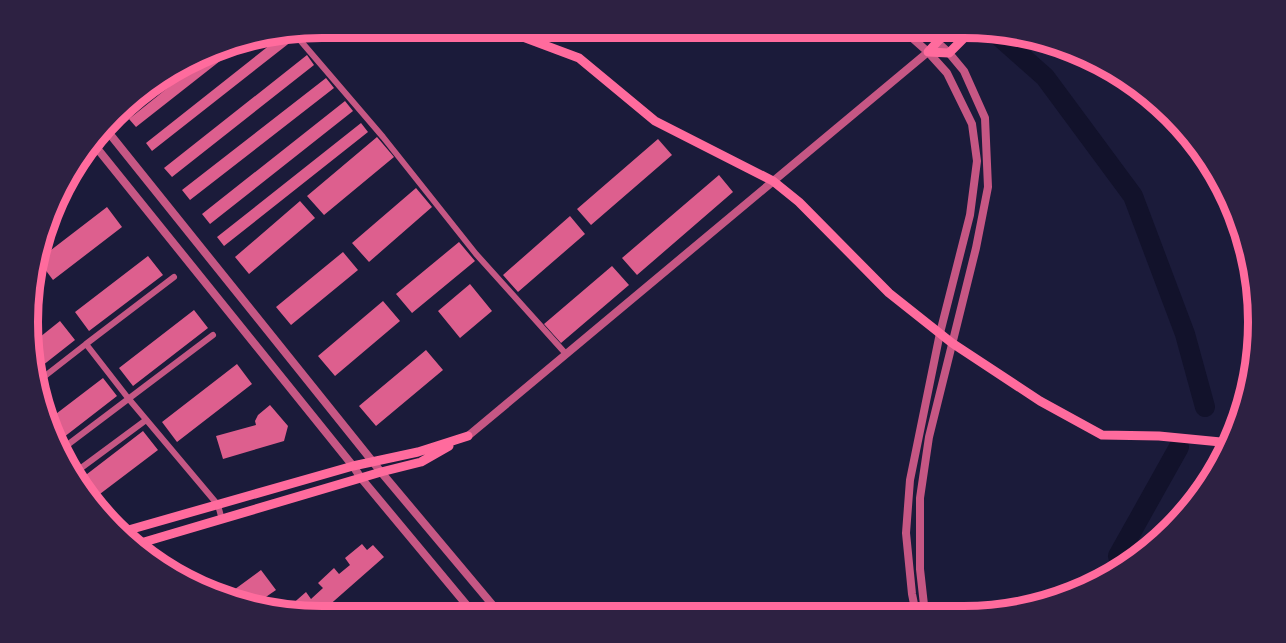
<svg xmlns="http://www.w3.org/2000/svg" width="1286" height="643" viewBox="0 0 1286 643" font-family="'Archivo Narrow',sans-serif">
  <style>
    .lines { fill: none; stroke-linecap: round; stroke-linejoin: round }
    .river { stroke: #12122b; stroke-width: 20 }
    .building { fill: #dd5f8e }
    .minor { stroke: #c65784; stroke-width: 6 }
    .tertiary { stroke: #c65784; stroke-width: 8 }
    .secondary { stroke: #ff6b9d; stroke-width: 9 }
    .rim { fill: none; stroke: #ff6b9d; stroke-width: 8 }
  </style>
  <rect width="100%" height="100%" fill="#1b1b3a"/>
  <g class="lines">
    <path class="river" d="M992,30L1045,77L1133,196L1185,334L1205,407
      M1122,568L1118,556L1179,447"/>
  </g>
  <path class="building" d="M285,33L292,41L152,151L146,143Z
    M248,39L136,127L129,119L221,45Z
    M307,55L314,65L172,177L164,168Z
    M326,78L334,88L190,200L182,190Z
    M345,101L353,111L210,224L202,214Z
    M361,123L368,132L224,246L217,237Z
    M377,137L394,157L324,215L307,196Z
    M658,139L672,155L591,225L577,209Z
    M73,167L79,176L64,188Z
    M719,175L733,192L637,275L622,258Z
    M416,188L432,207L369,262L352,243Z
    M300,201L315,218L249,274L235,257Z
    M107,207L122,227L53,280L38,260Z
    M570,216L585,234L518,292L503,275Z
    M459,242L475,261L412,313L396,294Z
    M343,252L358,270L291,325L276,307Z
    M148,256L163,275L89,331L75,312Z
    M612,266L629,285L561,343L544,324Z
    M470,284L492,311L460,338L438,311Z
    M383,301L400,321L335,376L318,356Z
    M194,310L208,328L133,386L119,368Z
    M60,321L75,340L33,373L29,360L30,345Z
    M426,350L443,370L376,426L359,406Z
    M237,364L252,384L177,442L162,422Z
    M103,378L117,396L55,444L48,420Z
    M270,405L288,426L284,441L223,459L216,436L256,425L255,421L258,415Z
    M143,431L158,450L92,500L78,481Z
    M362,544L367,550L373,545L384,557L318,615L294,613L290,606L306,592L311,599L323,588L318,583L334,568L339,574L350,565L345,558Z
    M261,570L276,590L257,603L227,595Z"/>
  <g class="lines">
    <path class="minor" d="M293,32L383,137L476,254L566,354
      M86,344L174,277
      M36,383L86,344L128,398L218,505L222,520
      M58,452L213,335
      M73,474L146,420"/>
    <path class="tertiary" d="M901,28L928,52L947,73L972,124L977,161L970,215L940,333L910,480L906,533L912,594L916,614
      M922,28L949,53L964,71L985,118L988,187L976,248L929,437L920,498V569L925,614
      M105,128L381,472L501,615
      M92,142L353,466L361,478L475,615
      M468,436L928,52"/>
    <path class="secondary" d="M496,27L579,58L655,121L773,181L799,202L889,293L952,343L1040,401L1102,435L1159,436L1231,443
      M928,52L949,53L974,28
      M928,52L950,28
      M118,533L353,466L418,452L468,436
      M134,545L381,472L421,462L449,446"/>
  </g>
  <path d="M0 0H1286V643H0ZM322 38H964A284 284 0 0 1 1248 322V322A284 284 0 0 1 964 606H322A284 284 0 0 1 38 322V322A284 284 0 0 1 322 38Z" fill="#2d2142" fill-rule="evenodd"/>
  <path class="rim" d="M322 38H964A284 284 0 0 1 1248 322V322A284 284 0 0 1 964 606H322A284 284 0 0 1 38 322V322A284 284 0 0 1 322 38Z"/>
</svg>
